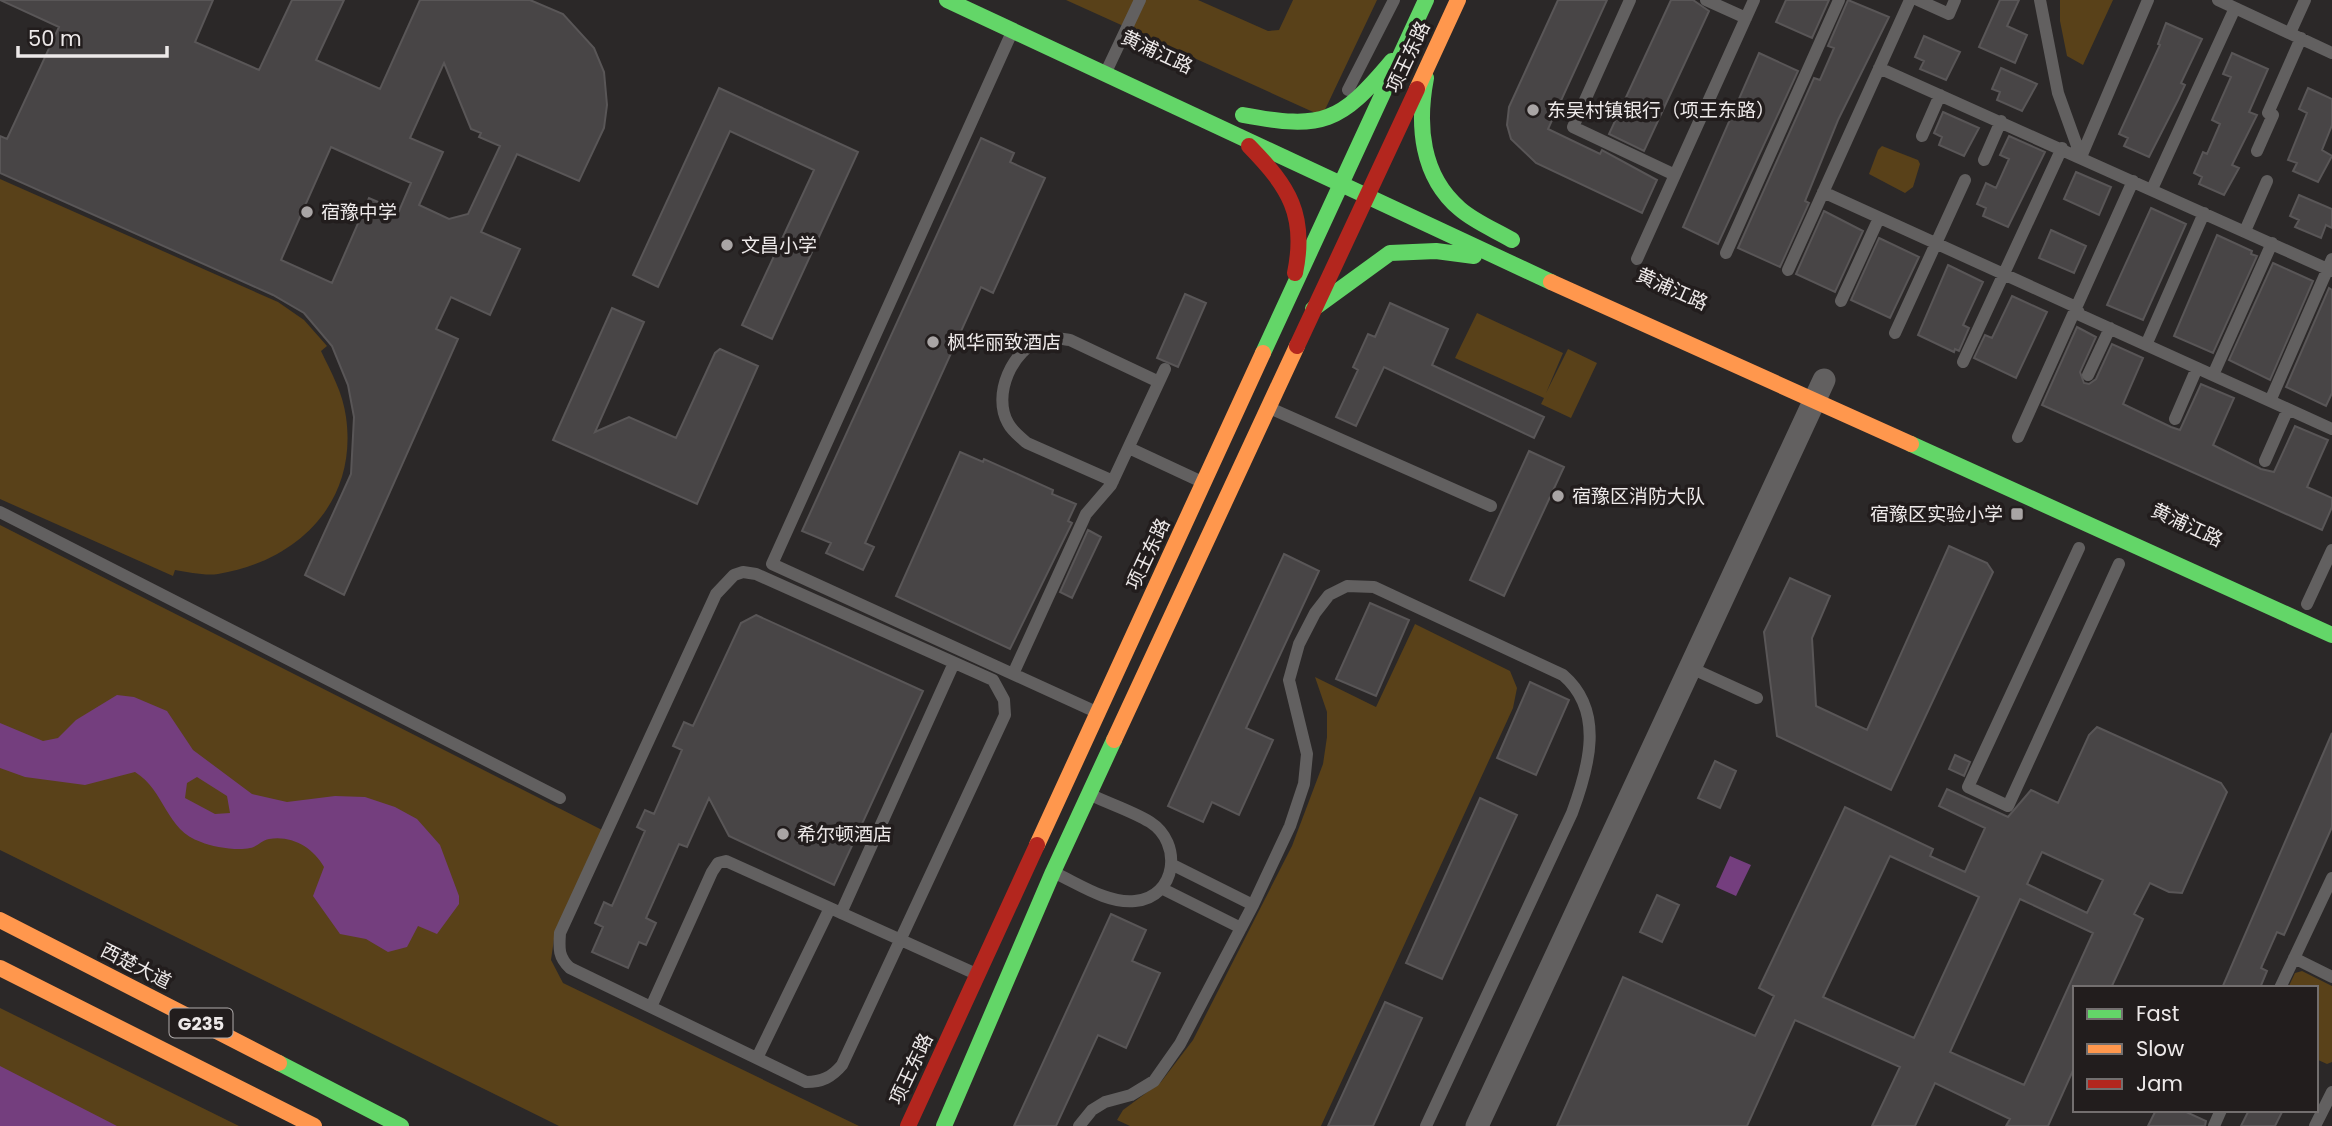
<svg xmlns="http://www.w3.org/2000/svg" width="2332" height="1126" viewBox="0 0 2332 1126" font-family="Poppins,'Noto Sans SC',sans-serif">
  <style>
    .green { fill: #594119 }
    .water { fill: #743e7e; fill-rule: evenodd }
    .building { fill: #484546; stroke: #595657; stroke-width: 2; fill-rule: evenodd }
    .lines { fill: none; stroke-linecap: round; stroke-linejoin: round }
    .lane { stroke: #626060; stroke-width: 12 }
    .street { stroke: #626060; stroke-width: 23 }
    .fast { stroke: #63d668; stroke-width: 16 }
    .slow { stroke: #ff974d; stroke-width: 16 }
    .jam { stroke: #b3261e; stroke-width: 16 }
    .poi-dot { fill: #a9a5a5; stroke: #221d1d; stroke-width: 2.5 }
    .labels { text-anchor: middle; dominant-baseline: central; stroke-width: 7; stroke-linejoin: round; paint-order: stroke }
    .shield { fill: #221d1d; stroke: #b0acac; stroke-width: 2 }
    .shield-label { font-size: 18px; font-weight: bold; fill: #ede9e9 }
    .street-label { font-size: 19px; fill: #ede9e9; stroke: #221d1d }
    .poi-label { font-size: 19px; fill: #ede9e9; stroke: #221d1d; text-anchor: start }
  </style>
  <rect width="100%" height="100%" fill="#2b2828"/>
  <path class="green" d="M1066,0H1198L1268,31L1279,30L1293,0H1377L1322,116Z
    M2060,0H2113L2083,65L2067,56L2060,21Z
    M1882,146L1918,160L1920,164L1913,187L1905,193L1869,174L1878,150Z
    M0,179L278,302L304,320L327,346L321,351C331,372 343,393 346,417C358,501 299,561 218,574C205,576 189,572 175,570L173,576L0,499Z
    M1477,313L1563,353L1546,393L1568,349L1597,363L1571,418L1541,404L1544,398L1455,358Z
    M0,525L604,831L554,939L551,960L563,983L859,1126H559L0,850Z
    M1415,624L1510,671L1517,688L1513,708L1321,1126H1130L1117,1120L1123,1110L1161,1082L1193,1040L1292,846L1323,764L1327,737V712L1315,677L1376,707Z
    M2302,971L2332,986V1062L2327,1064L2316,1059V988H2288L2295,973Z
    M0,1008L239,1126H0Z"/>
  <path class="water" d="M117,695L134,697L167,711L193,750L252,794L287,802L335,796L365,797L395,807L417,819L440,845L459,896V904L437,934L418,926L407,947L388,952L366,939L340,934L313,896L324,867C313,847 291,835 269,839C262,840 257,847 250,848C237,851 213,847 201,842C166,831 165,790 135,772L85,785L25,777L0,768V723L43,741L58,738L76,720ZM197,777L227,796L230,813L215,814L185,798L187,783Z
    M1730,856L1751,865L1736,896L1716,887Z
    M0,1066L117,1126H0Z"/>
  <path class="building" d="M0,0H213L195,42L259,70L292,0H344L316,60L380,89L420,0H530L563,14L594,48L604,72L607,105L604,128L579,181L517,154L481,232L520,249L490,315L451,297L436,329L458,339L344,595L305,575L351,474L354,417L348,385L332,346L304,313L273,295L0,173V136L7,139L59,27ZM444,63L471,129L481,133L479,137L500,146L468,214L449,219L419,205L443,152L410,138ZM331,147L411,183L399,211L369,198L332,283L281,260Z
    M1558,0H1607L1548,129L1600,154L1602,150L1657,180L1642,213L1536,163L1511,139L1507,125L1509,107Z
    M1671,0H1693L1709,11L1644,151L1609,134Z
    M1786,0H1829L1812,38L1776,22Z
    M1848,0L1889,17L1838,120L1805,201L1809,203L1780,267L1738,248L1814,78L1820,80L1834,48L1828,46Z
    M2000,0H2019L2007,26L2027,35L2015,63L1979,47Z
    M2166,23L2202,39L2181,83L2185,85L2178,100L2149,157L2124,146L2128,138L2119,134L2160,45L2158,44Z
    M1924,36L1960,52L1946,80L1920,69L1924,61L1915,57Z
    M1759,53L1798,71L1718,244L1683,227Z
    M2232,53L2268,69L2249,112L2257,115L2232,165L2239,168L2224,195L2199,184L2202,177L2194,173L2203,152L2207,154L2220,124L2212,120L2231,77L2223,74Z
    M2001,68L2037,84L2022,111L1997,100L2000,92L1992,89Z
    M719,88L858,152L772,339L742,325L814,170L730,131L658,287L633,275Z
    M2308,88L2332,99V125L2322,150L2332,156L2318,182L2293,171L2297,163L2288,160L2307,113L2299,109Z
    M1943,112L1979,128L1964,156L1939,145L1942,137L1934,133Z
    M2009,136L2045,152L2008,227L1983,216L1986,208L1977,204L1986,183L1996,188L2009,159L2000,155Z
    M981,138L1014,153L1010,162L1045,178L993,293L981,287L865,543L874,547L863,570L826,553L831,543L802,531Z
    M2076,172L2111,187L2099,215L2064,199Z
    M2299,195L2332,209V228L2326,225L2321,238L2295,227L2299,220L2290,216Z
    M2151,208L2186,224L2143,320L2107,305Z
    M1824,211L1863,231L1835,292L1796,274Z
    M2051,230L2086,246L2074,273L2039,258Z
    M2217,235L2252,251L2251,254L2257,256L2213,353L2174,336Z
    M1879,238L1919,257L1890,318L1851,300Z
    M2273,263L2313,281L2270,380L2229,360Z
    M1948,265L1983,282L1963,325L1969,328L1959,351L1955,349L1954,352L1918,335Z
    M2329,288L2332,290V393L2326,406L2286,387Z
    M1185,294L1206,303L1178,367L1157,358Z
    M2012,296L2047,312L2016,378L1974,358L1985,335L1992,338Z
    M1390,303L1448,329L1432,365L1544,417L1534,438L1384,367L1356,426L1336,417L1358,370L1353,367L1368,334L1375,337Z
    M612,308L644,322L595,432L629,417L676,438L715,353L720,349L758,366L697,504L553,440Z
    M2077,327L2096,337L2080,372L2084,383L2089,384L2096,379L2112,344L2143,358L2123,404L2171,427L2180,430L2201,384L2234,398L2213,445L2261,469L2274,472L2295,426L2328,440L2307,487L2332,498V507L2322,530L2042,405Z
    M1529,451L1564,467L1504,596L1470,580Z
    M960,452L983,462L984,459L1053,490L1052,494L1076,504L1068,521L1072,523L1010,649L896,596Z
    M1088,530L1101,537L1072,598L1060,592Z
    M1949,546L1987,563L1993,572L1891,790L1777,736L1764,632L1790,578L1830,596L1812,638L1816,706L1867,730Z
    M1284,554L1319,571L1246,728L1273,740L1239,815L1212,802L1203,822L1168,806Z
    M1370,603L1409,620L1376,696L1336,679Z
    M756,615L923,691L834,885L729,836L709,798L687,847L679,844L646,918L656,923L646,945L639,942L628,968L592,952L603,927L595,923L604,902L612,906L645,831L637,827L645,810L654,814L682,750L673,746L684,722L693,726L741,623Z
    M1530,682L1569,700L1536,775L1497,758Z
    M2097,727L2221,783L2227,792L2182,893L2169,892L2150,883L2134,914L2143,919L2111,988H2075V1066L2048,1126H2006L2010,1119L1935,1083L1915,1126H1872L1900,1067L1795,1020L1747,1126H1557L1623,977L1755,1036L1774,996L1759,988L1845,807L1933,849L1930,856L1965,872L1985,828L1939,806L1947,789L2008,817L2031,790L2058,803L2089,735ZM2042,852L2103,880L2087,913L2027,884ZM1890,856L1979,897L1914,1038L1823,997ZM2020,899L2093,933L2024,1085L1950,1052Z
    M2332,733V827L2284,935L2277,932L2261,968L2267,971L2260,988H2222Z
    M1955,755L1970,762L1964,776L1949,769Z
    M1715,761L1736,771L1720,808L1698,798Z
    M1480,798L1517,815L1442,979L1406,963Z
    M1657,895L1679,905L1662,942L1640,932Z
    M1111,914L1146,930L1132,961L1160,973L1126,1048L1098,1035L1056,1126H1014Z
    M1385,1002L1422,1018L1373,1126H1328Z
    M2156,1110H2182L2206,1121L2205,1126H2148Z
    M2249,1110H2283L2275,1126H2241Z"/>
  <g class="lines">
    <path class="lane" d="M1630,0L1573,127L1675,175
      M1706,0L1746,18
      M1918,0L1949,14L1955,0
      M2040,0L2058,93L2081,157
      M2218,0L2332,53
      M1012,32L772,564L1094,711
      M2290,33L2305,0
      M1879,68L2332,271
      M1106,72L1140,0
      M1348,90L1394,0
      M1922,136L1940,95
      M2257,151L2273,115L2268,113L2301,38
      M2081,157L2148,0
      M1984,160L2001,121
      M2152,189L2235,8
      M1823,192L2076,307L2080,315L2332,429
      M2245,231L2267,181
      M1726,253L1839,0
      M1637,259L1754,0
      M1788,270L1910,0
      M1841,301L1879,218
      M1895,333L1965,180
      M2146,345L2204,213
      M1963,362L2062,148
      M2088,375L2110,328
      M2213,375L2272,243
      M2270,401L2332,259
      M1272,409L1491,506
      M2175,419L2197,368
      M2018,437L2133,181
      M1129,448L1202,482
      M2265,461L2288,409
      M1113,481L1027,443C1020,437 1012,431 1008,423C992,395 1012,349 1043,339C1052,336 1061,339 1070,340L1159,382
      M0,512L560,798
      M2079,548L1968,787L2008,806L2119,564
      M743,572L756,574L993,680L1004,700L1005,715L842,1065C832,1077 822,1082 806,1082L570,968C558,957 559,948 560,933L716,594L734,575Z
      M2307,604L2332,550
      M1691,668L1757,698
      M1013,674L1086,514L1111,485L1165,369
      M1171,864L1253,905
      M1055,873C1079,884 1108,904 1135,901C1177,897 1183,843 1150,822C1132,811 1110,804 1091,795
      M1163,889L1241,928
      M841,913L954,663
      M2294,958L2332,977
      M2280,988L2332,878
      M651,1007L712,872L718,863L726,861L974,973
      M757,1058L830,908
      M1079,1126L1092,1110L1105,1102L1131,1095L1154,1081L1180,1044L1253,905L1290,826L1304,784L1307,754L1289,680L1299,644L1315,613L1329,595L1347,586L1374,587L1563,675C1605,711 1589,767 1572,813L1426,1126
      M2214,1126L2221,1110
      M2315,1126L2332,1092"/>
    <path class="street" d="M1477,1126L1824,380"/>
    <path class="fast" d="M947,0L1551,282
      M1426,78C1417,125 1421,176 1460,209C1475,222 1495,230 1512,240
      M1243,115C1323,130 1340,123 1392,61
      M1313,309L1390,253L1436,251L1474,256
      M1263,353L1426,0
      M1911,444L2332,635
      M279,1063L401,1126
      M944,1126L1053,872L1114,740"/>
    <path class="slow" d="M1417,89L1458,0
      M1551,282L1911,444
      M1114,740L1297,346
      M1037,845L1263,353
      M0,920L279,1063
      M0,968L314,1126"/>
    <path class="jam" d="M1249,146C1289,187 1307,215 1295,273
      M1297,346L1417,89
      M908,1126L1037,845"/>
  </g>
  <g class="poi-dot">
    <circle cx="1533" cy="110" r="7"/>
    <circle cx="307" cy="212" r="7"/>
    <circle cx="727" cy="245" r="7"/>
    <circle cx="933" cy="342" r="7"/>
    <circle cx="1558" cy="496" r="7"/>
    <rect x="2010" y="507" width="14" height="14" rx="3.5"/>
    <circle cx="783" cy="834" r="7"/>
  </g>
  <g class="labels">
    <rect class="shield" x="169.5" y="1008.5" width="63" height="29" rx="5"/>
    <g class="shield-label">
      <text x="201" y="1023">G235</text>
    </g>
    <g class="street-label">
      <text transform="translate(1157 52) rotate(25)">黄浦江路</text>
      <text transform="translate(1408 57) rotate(-65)">项王东路</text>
      <text transform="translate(1672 289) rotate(24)">黄浦江路</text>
      <text transform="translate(2187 525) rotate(25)">黄浦江路</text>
      <text transform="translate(1148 554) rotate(-65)">项王东路</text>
      <text transform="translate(136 966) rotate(27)">西楚大道</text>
      <text transform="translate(911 1069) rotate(-65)">项王东路</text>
    </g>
    <g class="poi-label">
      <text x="1547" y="110">东吴村镇银行（项王东路）</text>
      <text x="321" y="212">宿豫中学</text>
      <text x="741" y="245">文昌小学</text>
      <text x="947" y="342">枫华丽致酒店</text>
      <text x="1572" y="496">宿豫区消防大队</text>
      <text x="2003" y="514" text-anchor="end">宿豫区实验小学</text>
      <text x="797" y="834">希尔顿酒店</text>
    </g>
  </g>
  <rect x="2073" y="986" width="245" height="126" fill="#221d1d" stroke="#736f6f" stroke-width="2"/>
  <rect x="2087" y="1009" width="35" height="10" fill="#63d668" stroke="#736f6f" stroke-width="2"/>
  <text x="2136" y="1021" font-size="21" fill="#ede9e9">Fast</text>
  <rect x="2087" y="1044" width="35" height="10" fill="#ff974d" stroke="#736f6f" stroke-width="2"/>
  <text x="2136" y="1056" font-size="21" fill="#ede9e9">Slow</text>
  <rect x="2087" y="1079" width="35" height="10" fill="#b3261e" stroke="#736f6f" stroke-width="2"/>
  <text x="2136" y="1091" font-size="21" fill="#ede9e9">Jam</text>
  <path d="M18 46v10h149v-10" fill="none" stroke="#ede9e9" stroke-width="3.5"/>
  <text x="28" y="46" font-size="21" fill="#ede9e9" stroke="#221d1d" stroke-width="5" paint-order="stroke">50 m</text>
</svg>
